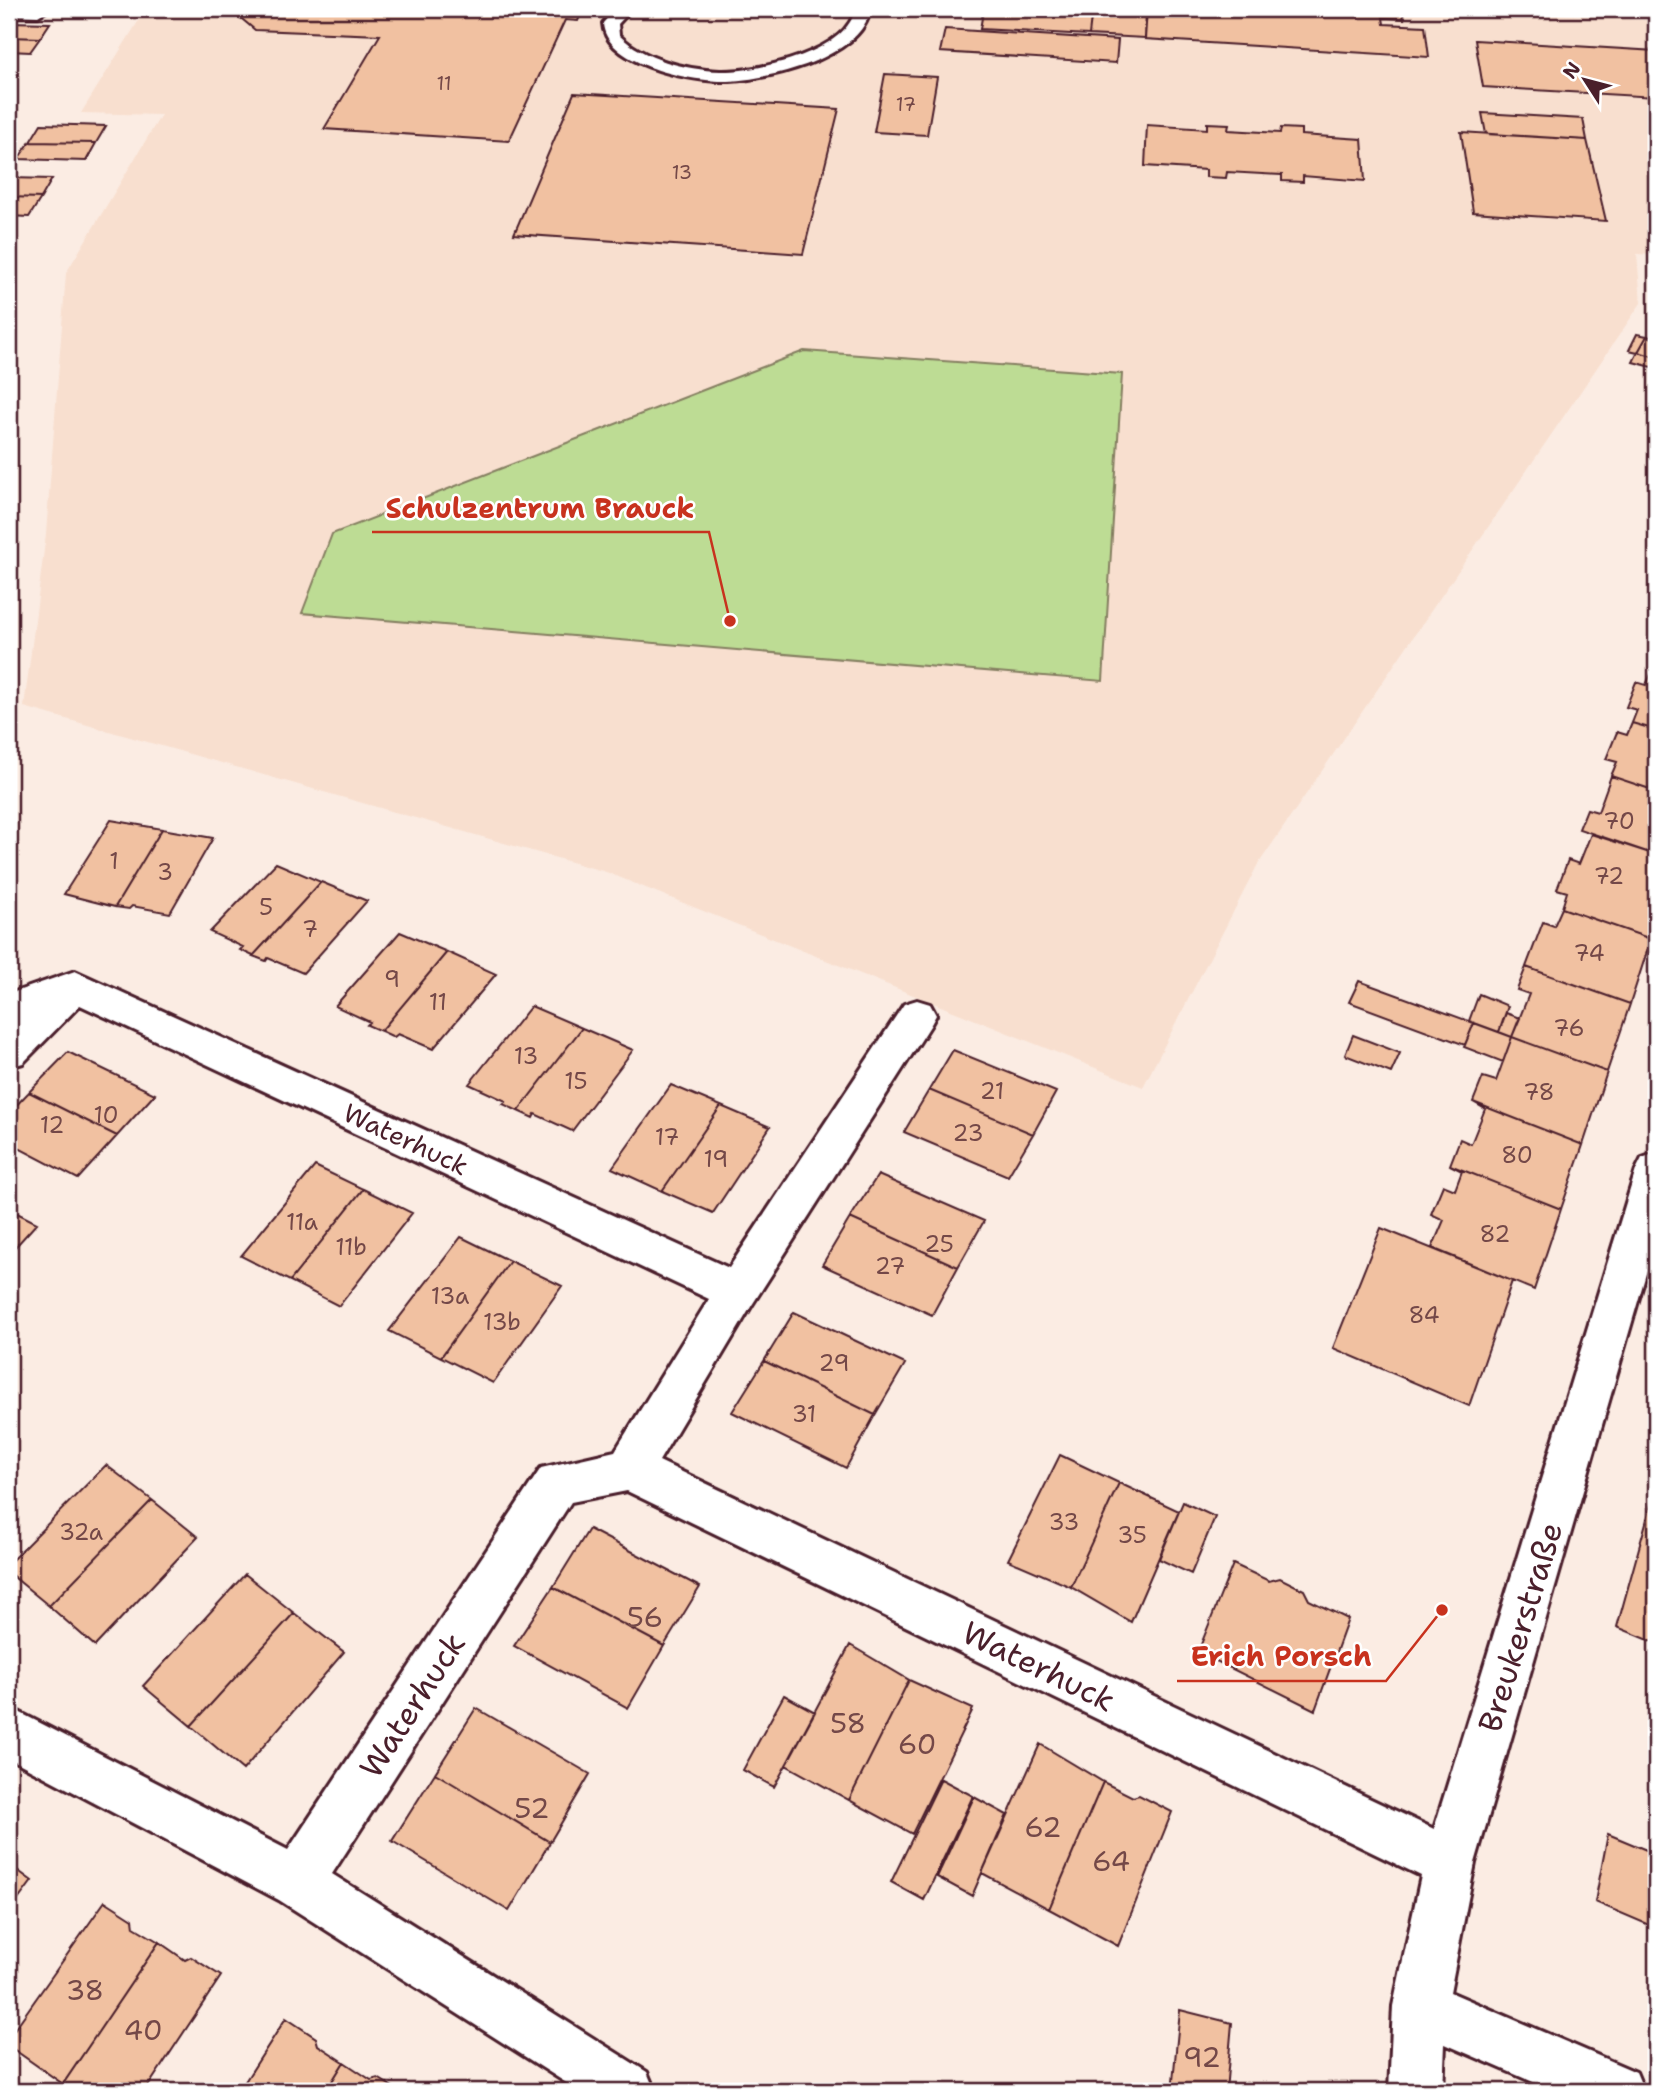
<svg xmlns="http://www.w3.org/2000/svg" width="1665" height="2100" viewBox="0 0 1665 2100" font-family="'Shantell Sans',sans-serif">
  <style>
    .built { fill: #f8dfcf }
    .green { fill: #bddc94; stroke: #847e60; stroke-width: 2 }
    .building { fill: #f1c1a1; stroke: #4a1f2b; stroke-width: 2 }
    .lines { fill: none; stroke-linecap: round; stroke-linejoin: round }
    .lane-casing { stroke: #4a1f2b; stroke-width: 6 }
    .street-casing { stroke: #4a1f2b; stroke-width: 6 }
    .lane { fill: #fff; fill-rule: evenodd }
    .street { fill: #fff; fill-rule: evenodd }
    .labels { text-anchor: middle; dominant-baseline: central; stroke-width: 5; stroke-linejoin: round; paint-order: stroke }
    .far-number-label { font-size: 19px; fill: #744848 }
    .number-label { font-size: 23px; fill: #744848 }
    .street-label { font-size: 26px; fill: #4a1f2b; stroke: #fff }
    .near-number-label { font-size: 28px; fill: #744848 }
    .near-street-label { font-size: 32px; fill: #4a1f2b; stroke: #fff }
    .leader { fill: none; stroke: #c8321e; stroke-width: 2.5 }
    .callout-dot { fill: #c8321e; stroke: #fff; stroke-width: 2.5 }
    .callout-label { font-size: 28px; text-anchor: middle; font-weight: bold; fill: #c8321e; stroke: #fff; stroke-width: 5; stroke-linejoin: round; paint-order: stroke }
  </style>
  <rect width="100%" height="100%" fill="#fbece3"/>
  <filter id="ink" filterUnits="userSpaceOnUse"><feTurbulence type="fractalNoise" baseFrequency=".0143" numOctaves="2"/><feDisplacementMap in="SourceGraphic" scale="14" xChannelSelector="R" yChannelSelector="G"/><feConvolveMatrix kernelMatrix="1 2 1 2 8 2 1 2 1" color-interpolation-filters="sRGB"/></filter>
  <g filter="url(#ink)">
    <path class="built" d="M146,9H1490L1656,21V255L1637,254L1641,303L1257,866L1143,1087L606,872L24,707L46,534L66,273L161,115L81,113Z"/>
    <path class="green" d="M804,351L1122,374L1103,681L302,613L332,534Z"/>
    <path class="building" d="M230,9H583L578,21L565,20L509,141L324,129L380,35L255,30Z
      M983,9H1038L1037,15L983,12Z
      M1092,9H1146L1145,38L1089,35Z
      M1147,9H1402L1404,19L1383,18L1384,24L1425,26L1429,57L1145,39Z
      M983,12L1091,18L1089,35L980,29Z
      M9,22L50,23L40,38L9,37Z
      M945,29L1118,40L1116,63L940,52Z
      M9,37L40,38L30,52L9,51Z
      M1475,40L1656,51V97L1483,87Z
      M885,74L937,77L927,135L874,132Z
      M574,93L839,109L803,254L514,234Z
      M1482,113L1583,119L1587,140L1486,134Z
      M1207,123L1229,124L1228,130L1280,133L1281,128L1301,129V135L1362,139L1365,181L1303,176V182L1282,181V175L1227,172L1226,178L1206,177V170L1145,166L1147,125L1207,129Z
      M41,124L106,126L96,143L30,142Z
      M1461,132L1587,140L1606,221L1473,212Z
      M30,142L96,143L86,161L18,159Z
      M9,178L52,179L41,198L9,197Z
      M9,197L41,198L29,217L9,216Z
      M1637,334L1647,336L1638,352L1629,350Z
      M1647,336L1656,339V357L1638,352Z
      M1638,352L1656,357V368L1633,362Z
      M1652,672L1656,673V730L1632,723L1637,710L1626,707L1636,682L1646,685Z
      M1632,723L1656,730V791L1611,776L1617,762L1606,759L1617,732L1627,735Z
      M1611,776L1656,791V855L1579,829L1587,809L1598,812Z
      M111,820L162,829L115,907L64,894Z
      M162,829L213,838L170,913L132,906L129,909L115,907Z
      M1591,834L1656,855V926L1651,939L1562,908L1567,892L1557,889L1568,860L1579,864Z
      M276,863L321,882L253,956L240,950L243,947L210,932Z
      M321,882L367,901L303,973L268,958L266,961L253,956Z
      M1562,908L1651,939L1630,1004L1526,967L1543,922L1554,926Z
      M400,932L447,952L381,1031L367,1025L370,1022L335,1006Z
      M447,952L496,974L433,1049L398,1034L394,1037L381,1031Z
      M1526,967L1630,1004L1607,1072L1512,1037L1529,994L1517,990Z
      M1359,981L1474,1023L1465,1045L1349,1002Z
      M1479,994L1508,1006L1499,1032L1469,1021Z
      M531,1006L582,1028L518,1111L503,1104L506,1101L469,1084Z
      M1506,1013L1520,1018L1512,1037L1499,1032Z
      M1474,1023L1512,1037L1503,1062L1464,1047Z
      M582,1028L633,1050L572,1131L535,1114L533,1118L518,1111Z
      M1353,1035L1400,1053L1391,1073L1345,1055Z
      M1512,1037L1607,1072L1583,1145L1473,1102L1483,1077L1496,1081Z
      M953,1050L1056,1092L1033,1134L929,1090Z
      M68,1052L155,1094L117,1136L29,1092Z
      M671,1085L721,1106L662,1191L612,1168Z
      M929,1090L1033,1134L1008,1176L904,1132Z
      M29,1092L117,1136L78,1179L9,1143V1113Z
      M1473,1102L1583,1145L1561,1209L1450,1165L1460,1139L1471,1144L1485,1109Z
      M721,1106L770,1127L713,1213L662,1191Z
      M1450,1165L1561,1209L1534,1290L1432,1248L1444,1220L1431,1214L1443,1185L1455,1190L1462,1171Z
      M315,1166L363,1189L290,1281L241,1256Z
      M878,1175L984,1221L958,1267L850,1218Z
      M363,1189L412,1213L339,1306L290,1281Z
      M9,1209L37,1223L9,1254Z
      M850,1218L958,1267L932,1315L822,1265Z
      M1381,1228L1512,1281L1469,1406L1333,1348Z
      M461,1237L510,1261L441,1357L389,1331Z
      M510,1261L562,1286L493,1383L441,1357Z
      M794,1312L905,1364L875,1415L764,1361Z
      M764,1361L875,1415L846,1468L732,1412Z
      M1060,1455L1119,1483L1071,1587L1008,1560Z
      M106,1465L152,1500L49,1606L9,1573V1563Z
      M1119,1483L1179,1511L1131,1622L1071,1587Z
      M152,1500L198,1537L95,1646L49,1606Z
      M1652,1501L1656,1502V1643L1617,1627Z
      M1183,1502L1215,1517L1191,1574L1159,1559Z
      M589,1529L700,1587L664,1646L553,1587Z
      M1233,1564L1269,1581L1280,1578L1304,1590L1309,1600L1348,1619L1315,1710L1198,1652Z
      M245,1574L294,1613L191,1726L143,1686Z
      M553,1587L664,1646L628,1708L514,1646Z
      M294,1613L344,1652L243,1770L191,1726Z
      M850,1645L909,1680L849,1800L786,1765Z
      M909,1680L973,1709L912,1834L849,1800Z
      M784,1695L815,1712L774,1787L743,1770Z
      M476,1708L590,1774L550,1842L435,1773Z
      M1040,1744L1103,1782L1049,1909L982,1873Z
      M435,1773L550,1842L509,1911L392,1841Z
      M941,1779L973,1796L924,1900L891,1882Z
      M1103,1782L1133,1797L1139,1795L1172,1812L1118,1946L1049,1909Z
      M974,1797L1007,1815L972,1896L937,1877Z
      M1608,1834L1656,1854V1928L1595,1902Z
      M9,1864L32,1881L9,1912Z
      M105,1901L133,1919L134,1927L159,1942L63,2084L9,2046V2037Z
      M159,1942L185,1960L191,1957L221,1976L145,2091H74L63,2084Z
      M1180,2010L1232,2023L1226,2091H1172Z
      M286,2018L316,2038L318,2045L344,2062L326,2091H239Z
      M344,2062L371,2080L378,2078L399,2091H326Z"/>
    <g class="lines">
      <g class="lane-casing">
        <path id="lane" d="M9,9H44L46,11L38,16L9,15Z
          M616,9H632L618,24L619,35C643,59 686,70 720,71C757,72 848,52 855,9H870C863,59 761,82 719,81C685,80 605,63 603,23Z"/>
      </g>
      <g class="street-casing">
        <path id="street" d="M75,971L729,1268L904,1004L917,1000L930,1004L936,1015L930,1026L752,1305L659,1461L1434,1829L1636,1170L1642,1158L1656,1153V1239L1475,1863L1450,1992L1636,2072L1644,2091H1554L1445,2044L1443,2091H1389L1393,2006L1421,1876L627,1491L571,1502L332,1874L647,2072L655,2091H579L279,1900L9,1758V1707L288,1850L541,1468L615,1451L709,1299L80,1005L23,1063L9,1067V1028L15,1022L9,1024V994Z"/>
      </g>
      <use href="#lane" class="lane"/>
      <use href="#street" class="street"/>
    </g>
  </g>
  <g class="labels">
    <g class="far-number-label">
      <text x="444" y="83">11</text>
      <text x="906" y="104">17</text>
      <text x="682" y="172">13</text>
    </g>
    <g class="number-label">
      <text x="1619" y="821">70</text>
      <text x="114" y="861">1</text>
      <text x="165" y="872">3</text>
      <text x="1609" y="876">72</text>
      <text x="266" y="907">5</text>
      <text x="310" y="929">7</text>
      <text x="1589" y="953">74</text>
      <text x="392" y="979">9</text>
      <text x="438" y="1002">11</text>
      <text x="1569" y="1028">76</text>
      <text x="526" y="1056">13</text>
      <text x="576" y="1081">15</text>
      <text x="992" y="1091">21</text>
      <text x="1539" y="1092">78</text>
      <text x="106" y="1115">10</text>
      <text x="52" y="1125">12</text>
      <text x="968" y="1133">23</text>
      <text x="667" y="1137">17</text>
      <text x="1517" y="1155">80</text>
      <text x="716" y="1159">19</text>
      <text x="302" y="1222">11a</text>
      <text x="1495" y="1234">82</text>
      <text x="939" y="1244">25</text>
      <text x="351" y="1247">11b</text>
      <text x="890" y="1266">27</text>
      <text x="450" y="1296">13a</text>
      <text x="1424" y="1315">84</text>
      <text x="502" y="1322">13b</text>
      <text x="834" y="1363">29</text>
      <text x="804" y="1414">31</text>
      <text x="1064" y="1522">33</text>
      <text x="81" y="1532">32a</text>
      <text x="1132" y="1535">35</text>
    </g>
    <g class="street-label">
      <text transform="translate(406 1139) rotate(25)">Waterhuck</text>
    </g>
    <g class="near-number-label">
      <text x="645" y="1617">56</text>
      <text x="848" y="1723">58</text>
      <text x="917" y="1744">60</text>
      <text x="532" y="1808">52</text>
      <text x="1043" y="1827">62</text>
      <text x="1111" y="1861">64</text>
      <text x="85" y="1990">38</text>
      <text x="143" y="2030">40</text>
      <text x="1202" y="2057">92</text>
    </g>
    <g class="near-street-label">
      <text transform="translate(1520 1627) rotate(-73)">Breukerstraße</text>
      <text transform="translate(1039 1666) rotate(26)">Waterhuck</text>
      <text transform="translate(412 1705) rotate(-57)">Waterhuck</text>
    </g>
  </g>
  <path class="leader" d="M730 621L709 532H372M1442 1610L1386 1681H1177"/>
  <g class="callout-dot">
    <circle cx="730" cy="621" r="7"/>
    <circle cx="1442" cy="1610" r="7"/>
  </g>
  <g class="callout-label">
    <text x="540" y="518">Schulzentrum Brauck</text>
    <text x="1281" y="1666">Erich Porsch</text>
  </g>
  <rect width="1665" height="2100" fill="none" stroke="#fff" stroke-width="35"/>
  <rect x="18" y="18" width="1630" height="2065" fill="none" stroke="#4a1f2b" stroke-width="2.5" filter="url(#ink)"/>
  <g transform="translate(1585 80) rotate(306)" stroke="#ffffff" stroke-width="5" paint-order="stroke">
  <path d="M0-5L12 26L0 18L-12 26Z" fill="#4a1f2b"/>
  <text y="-10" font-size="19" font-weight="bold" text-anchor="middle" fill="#4a1f2b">N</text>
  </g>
</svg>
